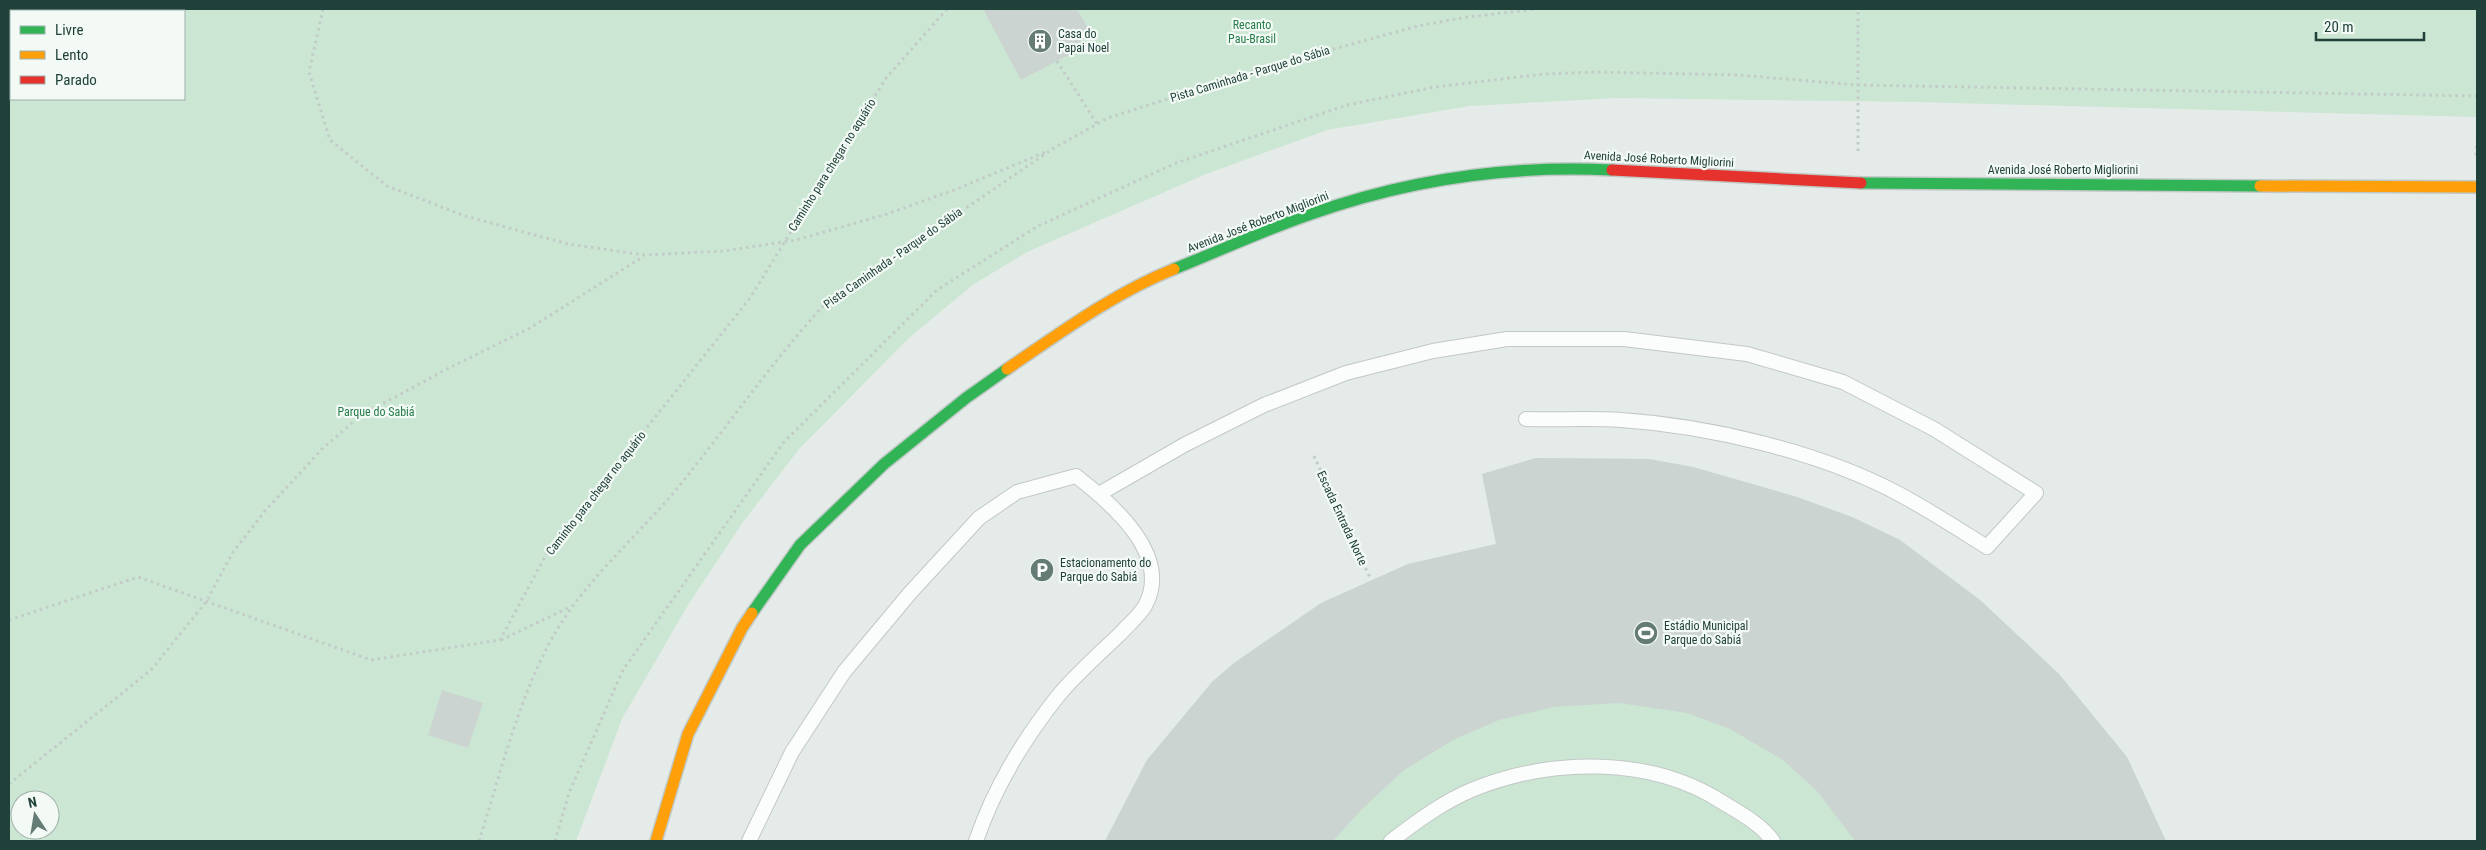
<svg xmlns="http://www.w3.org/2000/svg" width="2486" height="850" viewBox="0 0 2486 850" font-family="'Roboto Condensed',sans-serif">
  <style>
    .green { fill: #cce6d4; fill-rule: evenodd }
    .building { fill: #ccd4d1 }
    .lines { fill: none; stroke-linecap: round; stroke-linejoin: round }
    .lane-casing { stroke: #c2c8c6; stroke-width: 16 }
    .fast-casing { stroke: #c0c9c6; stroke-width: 14 }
    .slow-casing { stroke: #c0c9c6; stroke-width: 14 }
    .jam-casing { stroke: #c0c9c6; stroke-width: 14 }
    .path { stroke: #c1cbc8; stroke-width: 3; stroke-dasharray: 2.5 4; stroke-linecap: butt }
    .lane { stroke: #fbfcfc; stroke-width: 14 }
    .fast { stroke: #30b455; stroke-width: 11 }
    .slow { stroke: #ff9f0a; stroke-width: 11 }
    .jam { stroke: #e5322d; stroke-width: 11 }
    .labels { text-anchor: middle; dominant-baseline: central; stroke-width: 4.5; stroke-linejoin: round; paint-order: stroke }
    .park-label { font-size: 12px; fill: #257c4a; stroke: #f3faf6 }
    .poi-label { font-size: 12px; fill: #204139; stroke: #f3faf6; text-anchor: start }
    .street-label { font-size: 12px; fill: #204139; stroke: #f3faf6 }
  </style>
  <rect width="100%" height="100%" fill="#e5ebe8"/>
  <path class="green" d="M9,9H2477V117L1917,102L1617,98L1470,106L1327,130L1206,174L1027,252L974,284L909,338L800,448L743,522L688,605L622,719L576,841H9ZM11,11H184V99H11ZM20,800H50V830H20Z
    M1536,458L1649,459L1693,467L1797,497L1852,517L1900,540L1980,600L2059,674L2127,757L2166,841H1105L1147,760L1212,682L1234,663L1321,603L1408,564L1496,544L1482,474Z"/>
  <path class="building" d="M983,9H1077L1089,30L1078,35L1084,47L1021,80Z
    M1536,458L1649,459L1693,467L1797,497L1852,517L1900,540L1980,600L2059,674L2127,757L2166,841H1855L1818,792L1783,760L1730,729L1687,713L1619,703L1554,707L1499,720L1455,739L1404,770L1362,809L1333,841H1105L1147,760L1212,682L1234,663L1321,603L1408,564L1496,544L1482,474Z
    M442,690L483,703L468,748L428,735Z"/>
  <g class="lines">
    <g class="lane-casing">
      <path id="lane" d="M1099,494L1184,445L1264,405L1346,373L1433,351L1507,339H1624L1747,354L1843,382L1934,429L2036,493L1987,547C1958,529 1929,510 1899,494C1820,452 1710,426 1621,420C1590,418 1557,420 1526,419
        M749,841L792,752L844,672L910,593L979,518L1017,492L1076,476C1111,503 1173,555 1145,606C1139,616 1128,625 1120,634C1099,654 1076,674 1058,696C1023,740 994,788 976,841
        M1391,841C1416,822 1444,801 1474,789C1552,758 1650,756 1722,802C1740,813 1761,824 1773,841"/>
    </g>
    <g class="fast-casing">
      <path id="fast" d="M1861,183L2260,186
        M1174,269C1219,251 1264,230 1311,214C1407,180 1510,165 1612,170
        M752,613L800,545L884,464L966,398L1007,369"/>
    </g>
    <g class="slow-casing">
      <path id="slow" d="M2260,186L2477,187
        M1007,369C1060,333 1114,293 1174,269
        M656,841L688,734L742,628L752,613"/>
    </g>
    <g class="jam-casing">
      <path id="jam" d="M1612,170L1861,183"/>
    </g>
    <path class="path" d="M323,9L309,72L330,140L387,186L465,216L568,244L645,255L724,251L796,240L887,214L957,189L1048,151
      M1057,61L1097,124
      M1858,151V9
      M2476,155L2477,141
      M1314,456L1371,580
      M9,620L138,577L371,660L500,640L547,553L750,298L886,78L947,9
      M501,640L570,607
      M9,784L151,670L206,602L233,552L265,511L322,449L360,416L447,369L530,328L644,256
      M479,841C500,775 517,704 550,642C581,584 633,541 675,491C725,430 770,364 824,305L1054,148L1108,118L1261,69L1418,26L1467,17L1537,9
      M555,841L569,793L623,670L783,443L937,290L1038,226L1176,163L1347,105L1435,87L1544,74L1595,72L1738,75L1858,85L2477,96"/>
    <use href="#lane" class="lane"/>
    <use href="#fast" class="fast"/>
    <use href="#slow" class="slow"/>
    <use href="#jam" class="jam"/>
  </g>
  <defs>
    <g id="building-disc" transform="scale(1.25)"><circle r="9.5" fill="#657c76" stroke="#f3faf6"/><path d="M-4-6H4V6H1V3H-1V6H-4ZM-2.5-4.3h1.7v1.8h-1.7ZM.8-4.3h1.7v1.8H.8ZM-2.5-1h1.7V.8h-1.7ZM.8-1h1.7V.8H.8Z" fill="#fff"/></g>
    <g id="parking-disc" transform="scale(1.25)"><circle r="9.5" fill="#657c76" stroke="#f3faf6"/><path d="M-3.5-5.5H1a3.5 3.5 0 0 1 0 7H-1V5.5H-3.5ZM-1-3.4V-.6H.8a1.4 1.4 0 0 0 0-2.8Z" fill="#fff"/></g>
    <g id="stadium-disc" transform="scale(1.25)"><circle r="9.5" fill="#657c76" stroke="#f3faf6"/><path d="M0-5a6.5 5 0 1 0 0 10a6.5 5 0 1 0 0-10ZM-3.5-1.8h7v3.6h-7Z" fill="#fff"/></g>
  </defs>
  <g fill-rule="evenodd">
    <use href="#building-disc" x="1040" y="41"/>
    <use href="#parking-disc" x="1042" y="570"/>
    <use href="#stadium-disc" x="1646" y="633"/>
  </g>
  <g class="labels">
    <g class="park-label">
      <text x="1252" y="25">Recanto<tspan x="1252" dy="14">Pau-Brasil</tspan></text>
      <text x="376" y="412">Parque do Sabiá</text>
    </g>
    <g class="poi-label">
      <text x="1058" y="34">Casa do<tspan x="1058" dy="14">Papai Noel</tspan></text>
      <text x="1060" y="563">Estacionamento do<tspan x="1060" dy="14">Parque do Sabiá</tspan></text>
      <text x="1664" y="626">Estádio Municipal<tspan x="1664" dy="14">Parque do Sabiá</tspan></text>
    </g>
    <g class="street-label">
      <text transform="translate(1250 74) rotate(-17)">Pista Caminhada - Parque do Sábia</text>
      <text transform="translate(1659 159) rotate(3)">Avenida José Roberto Migliorini</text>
      <text transform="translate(832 165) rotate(-58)">Caminho para chegar no aquário</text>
      <text x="2063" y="170">Avenida José Roberto Migliorini</text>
      <text transform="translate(1258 222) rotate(-21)">Avenida José Roberto Migliorini</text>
      <text transform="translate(893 258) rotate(-35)">Pista Caminhada - Parque do Sábia</text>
      <text transform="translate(596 493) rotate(-52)">Caminho para chegar no aquário</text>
      <text transform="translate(1342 518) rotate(65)">Escada Entrada Norte</text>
    </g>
  </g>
  <rect width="2486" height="850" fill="none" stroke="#204139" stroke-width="20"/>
  <rect x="10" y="10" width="175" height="90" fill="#f3faf6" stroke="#9fb0aa"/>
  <rect x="20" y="26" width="25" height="8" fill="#30b455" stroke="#9fb0aa"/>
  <text x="55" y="35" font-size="15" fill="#204139">Livre</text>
  <rect x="20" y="51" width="25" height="8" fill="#ff9f0a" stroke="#9fb0aa"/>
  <text x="55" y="60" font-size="15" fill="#204139">Lento</text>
  <rect x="20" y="76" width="25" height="8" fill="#e5322d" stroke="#9fb0aa"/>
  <text x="55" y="85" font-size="15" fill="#204139">Parado</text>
  <g transform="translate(35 815) rotate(348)"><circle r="24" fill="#f3faf6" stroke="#9fb0aa"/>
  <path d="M0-4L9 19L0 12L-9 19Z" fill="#657c76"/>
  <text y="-8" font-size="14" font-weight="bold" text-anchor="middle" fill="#204139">N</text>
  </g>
  <path d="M2316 32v8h108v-8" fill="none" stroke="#204139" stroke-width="2.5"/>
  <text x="2324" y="32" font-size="15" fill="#204139" stroke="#f3faf6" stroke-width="4" paint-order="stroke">20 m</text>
</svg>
